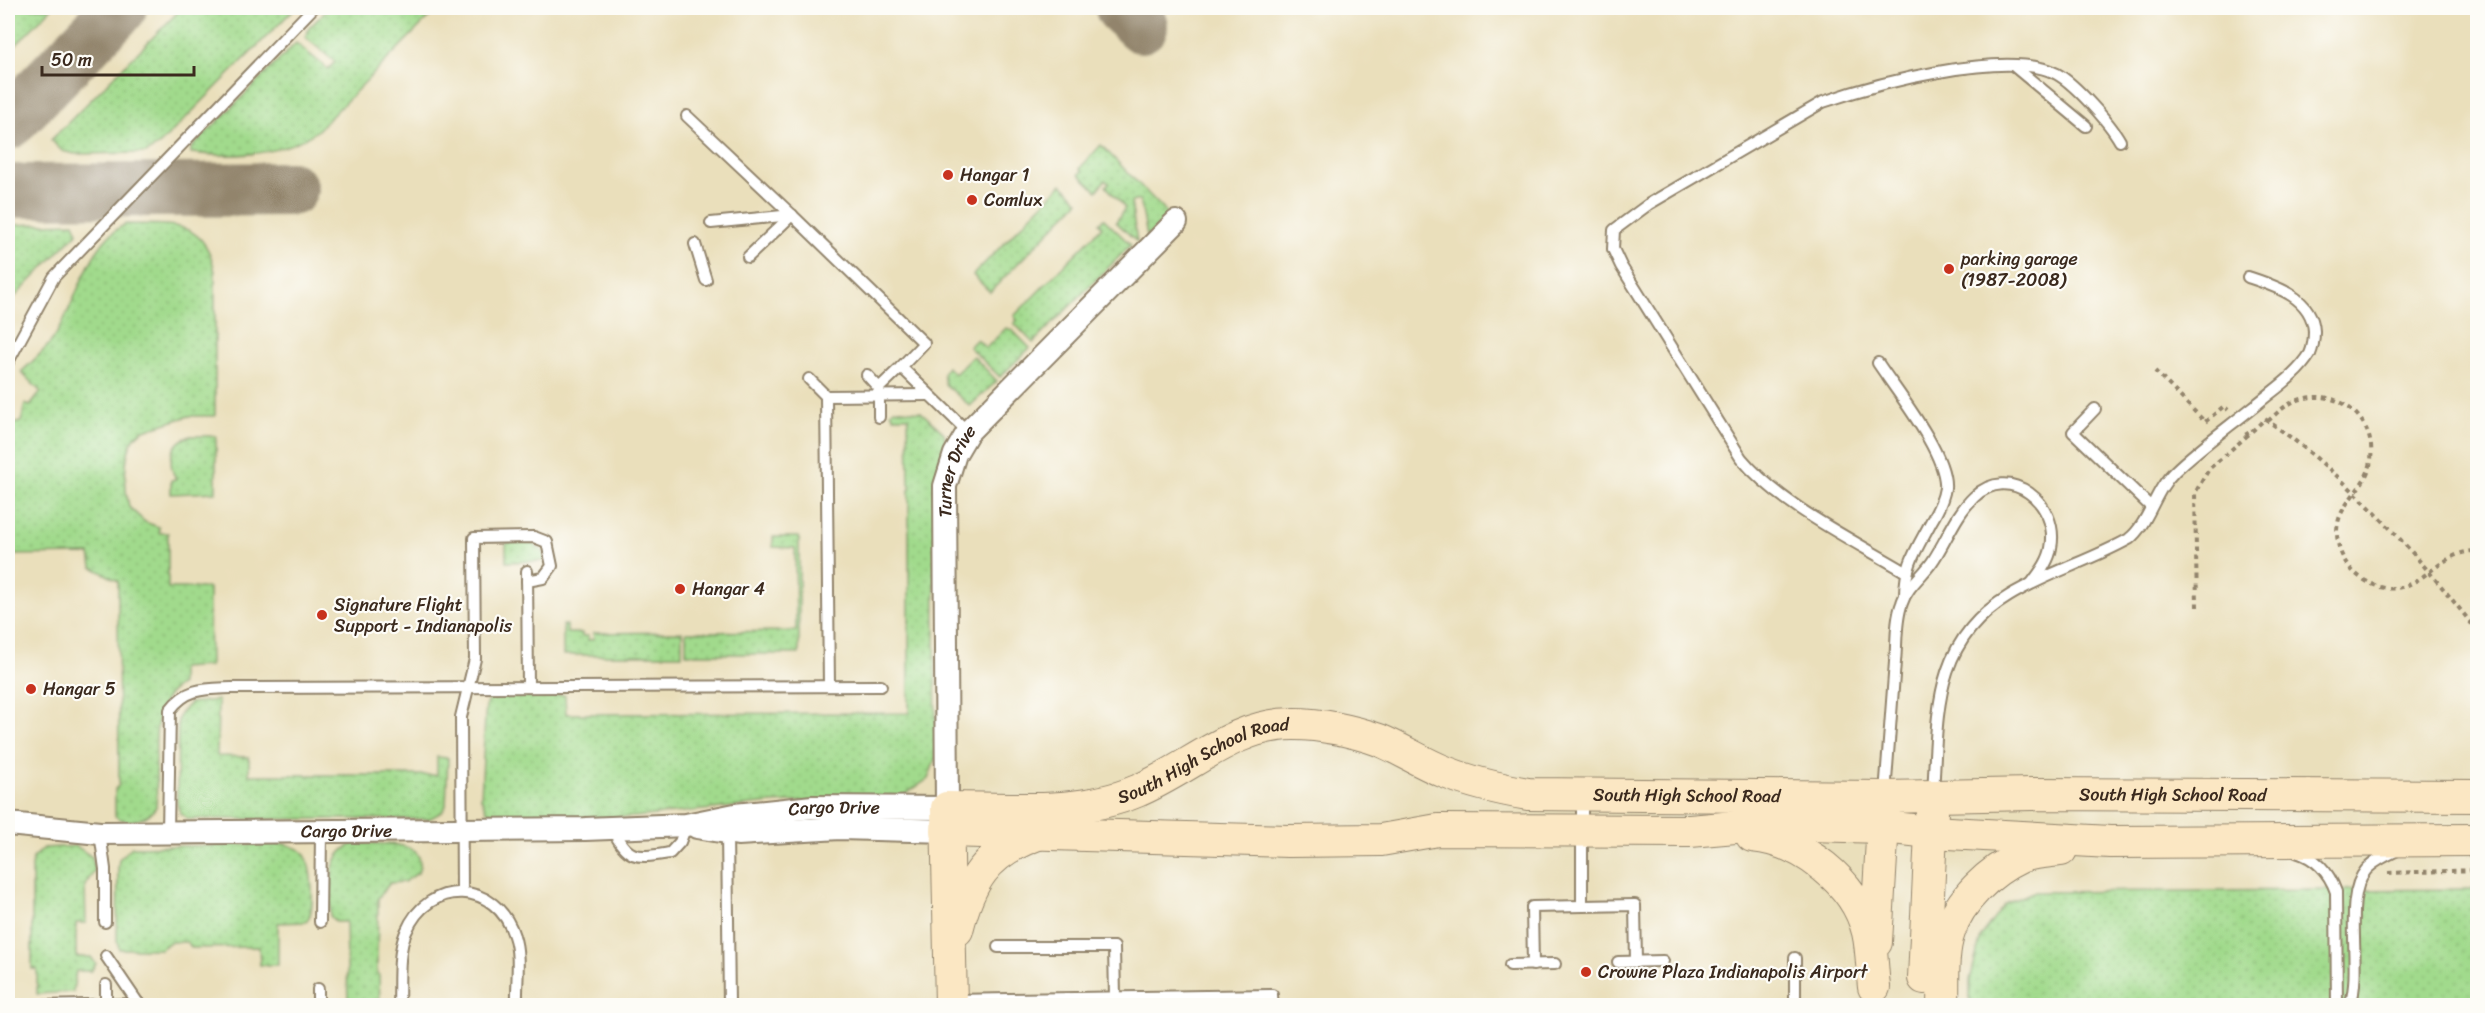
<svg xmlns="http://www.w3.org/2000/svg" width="2485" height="1013" font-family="Sriracha,sans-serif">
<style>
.grass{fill:url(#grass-dots);stroke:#6e8255;stroke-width:1.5}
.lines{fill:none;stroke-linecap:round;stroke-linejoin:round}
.taxiway{stroke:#92846c;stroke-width:54}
.lane-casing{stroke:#92846c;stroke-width:14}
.street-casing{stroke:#92846c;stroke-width:26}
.secondary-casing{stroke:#92846c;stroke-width:34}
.path{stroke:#92846c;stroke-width:4;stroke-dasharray:4.5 4.5;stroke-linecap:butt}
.lane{stroke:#fff;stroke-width:10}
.street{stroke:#fff;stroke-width:22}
.secondary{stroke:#fbe7c3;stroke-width:32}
.poi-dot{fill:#c8321e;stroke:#fdfcf7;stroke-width:2}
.labels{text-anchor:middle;stroke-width:4.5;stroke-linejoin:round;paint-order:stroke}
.poi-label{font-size:18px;fill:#3b2a1e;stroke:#fdfcf7;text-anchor:start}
.street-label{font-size:18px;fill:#3b2a1e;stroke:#fdfcf7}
</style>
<defs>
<pattern id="grass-dots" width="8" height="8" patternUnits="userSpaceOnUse" patternTransform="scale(1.5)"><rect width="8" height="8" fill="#a1da8c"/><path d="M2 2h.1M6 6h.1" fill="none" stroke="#8cbb78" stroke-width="1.8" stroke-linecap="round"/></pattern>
</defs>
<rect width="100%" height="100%" fill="#fdfcf7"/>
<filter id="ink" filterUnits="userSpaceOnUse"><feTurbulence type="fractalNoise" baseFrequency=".0167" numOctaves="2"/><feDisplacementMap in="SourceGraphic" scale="12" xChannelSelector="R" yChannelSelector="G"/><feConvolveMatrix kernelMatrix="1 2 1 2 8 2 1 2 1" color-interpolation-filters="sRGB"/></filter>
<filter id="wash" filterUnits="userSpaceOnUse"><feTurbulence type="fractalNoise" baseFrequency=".008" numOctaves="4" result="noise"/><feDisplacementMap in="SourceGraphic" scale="24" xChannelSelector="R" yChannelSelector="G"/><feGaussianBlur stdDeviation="1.35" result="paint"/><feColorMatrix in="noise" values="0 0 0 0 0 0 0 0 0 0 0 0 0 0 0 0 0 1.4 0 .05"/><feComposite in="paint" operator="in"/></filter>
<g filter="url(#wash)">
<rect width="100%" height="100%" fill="#eadfbb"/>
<g class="grass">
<path d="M8,8H52L8,53Z"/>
<path d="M182,8H295L160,144L146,153L75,154L62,151L51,140Z"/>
<path d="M329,8H438L317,131C281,156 234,158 191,153V148L296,43L328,69L335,62L305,37L309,28Z"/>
<path d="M1101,145L1169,215L1147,236L1140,200L1131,202L1137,242L1116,222L1125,208L1106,186L1109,183L1105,180L1097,191L1079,174L1082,171L1080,168Z"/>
<path d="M1062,184L1079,201L990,292L973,275Z"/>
<path d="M1104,219L1131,245L1033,343L1014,323L1017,320L1014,316L1102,227L1099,223Z"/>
<path d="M74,223L78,232L8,304V225Z"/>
<path d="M126,224C170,225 205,218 215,272V416H189L144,430C121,441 124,486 129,507L145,522L159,527V533H168V588H209L210,666L181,668V684C143,706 160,770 156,807C147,820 129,826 115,816V789L119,785L118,581L92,567L90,554L8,555V422L13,418L12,424L21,422L25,404L30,406L41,392L21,372C31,363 42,353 50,343C76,310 86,242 126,224Z"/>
<path d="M1006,328L1012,330L1030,348L1000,377L969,347L977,339L986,348Z"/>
<path d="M973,356L997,381L970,406L945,384L943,374L947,367L955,374Z"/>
<path d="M894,409L921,412L944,433L946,445L934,488L936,757L928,779L901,797L772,803L634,817L501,818L487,811L481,798L485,717L486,705L493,696L565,695L566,714L909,713V490L911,486L909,484L908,417H894L891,412Z"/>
<path d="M190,436H216V492L171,494V480L176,479C167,463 170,442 190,436Z"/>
<path d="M773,537H799V654H686V632L796,631L795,548L773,547Z"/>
<path d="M530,542L543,551L546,561L506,562V543Z"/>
<path d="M563,625H567V633H582V636H588V640L594,639L593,633L682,632V655H563Z"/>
<path d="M218,700L217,756L249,757V775H437V757L448,758L446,806L442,812L429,819H188L181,814L177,803L178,720L180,714L190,703Z"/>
<path d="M285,844C291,846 298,848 303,852C313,863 316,913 306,922L278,923V965H260L259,947L192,948L187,942H170L161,949H119L117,940L118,868L119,859L132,847Z"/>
<path d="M354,844C373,844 432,837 418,873L404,882L390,883L378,898L377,973L379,975L380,1005H348L346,922H336L330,916C332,890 325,854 354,844Z"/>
<path d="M76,846L92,857L95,870L85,885L86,923H76V957H91L96,964L91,971H76L73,992L37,994V969H32V859L44,848Z"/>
<path d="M2477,889V1005L1970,1006V980L1981,936L2005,904L2033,892Z"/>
</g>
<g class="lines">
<g class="taxiway">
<path d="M1122,8L1141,26"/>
<path d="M8,123L120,8"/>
<path d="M8,191L291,189"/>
</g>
</g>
</g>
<g filter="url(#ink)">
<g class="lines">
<g class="lane-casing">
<g id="lane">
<path d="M2015,67L2086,126"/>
<path d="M687,116L792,215"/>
<path d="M711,223L792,215"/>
<path d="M695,244L706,280"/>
<path d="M748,257L792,215L924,343L901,367L968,432"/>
<path d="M8,362L54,277L313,8"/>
<path d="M1878,363C1897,392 1948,455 1945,488C1943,501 1937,512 1931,522C1917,549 1905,564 1905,595"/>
<path d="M867,375L879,388V417"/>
<path d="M809,379L826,396L829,686"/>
<path d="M879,388L901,367"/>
<path d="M826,396L929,395"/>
<path d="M2095,409L2073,432L2150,506"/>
<path d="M527,571L528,687"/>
<path d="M1906,572C1853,540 1780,505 1741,458L1621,266L1613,249L1614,230L1649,204L1823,102C1875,84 2008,48 2057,74C2075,84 2110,123 2120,141"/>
<path d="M1885,794C1888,750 1892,706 1895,662C1897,643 1895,621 1902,603C1907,586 1925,574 1934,559C1947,539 1956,514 1974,497C2009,463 2060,503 2051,548C2049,561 2040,572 2032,583"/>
<path d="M1933,794C1938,714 1932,642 2009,596C2046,573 2090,561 2129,539C2150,522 2154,491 2175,471C2200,447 2230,426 2257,404C2275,389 2297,375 2310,354C2313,347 2314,339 2314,331C2312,297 2275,286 2248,277"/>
<path d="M1582,798V906"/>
<path d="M612,828C628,861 637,858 670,853L680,842L686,826"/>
<path d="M727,832L729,1006"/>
<path d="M100,833L105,869V922"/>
<path d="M168,833L170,710C187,687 206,689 232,688L881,686"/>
<path d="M2296,852C2316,858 2329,872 2336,892L2337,1006"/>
<path d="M462,892L461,717L475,659L474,538L534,537L547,542L552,566L543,578L527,581"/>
<path d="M320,922L321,832"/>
<path d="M998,947H1114L1115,997"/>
<path d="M106,956L140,1006"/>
<path d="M1795,958V1006"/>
<path d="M1618,962L1663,961"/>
<path d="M1510,965L1555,964"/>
<path d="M1533,965L1532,907L1635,905L1636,962"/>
<path d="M106,985V1005"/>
<path d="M318,989V1006"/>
<path d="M953,1000L1272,995L1273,1006"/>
<path d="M37,1006L140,1004"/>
<path d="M399,1006C400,982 397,954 406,932C428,878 497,880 514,936C521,956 516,985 517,1006"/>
<path d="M2350,1006C2363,967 2342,898 2366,870C2374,861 2387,855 2398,850"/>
</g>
</g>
<g class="street-casing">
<g id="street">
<path id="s1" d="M8,824L100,833L585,829L686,825L735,815L813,807L947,808L945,486L955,454L968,432L1176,222"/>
<path d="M697,827L738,834L840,828L947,831"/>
</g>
</g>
<g class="secondary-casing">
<g id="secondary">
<path d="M947,831L1288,841L1381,840L1438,830L1690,831L1769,824L1883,827L1931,832L2110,842L2478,840"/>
<path d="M1752,836C1801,840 1856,882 1868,932C1872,949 1872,969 1874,987"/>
<path d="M957,930C969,881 986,853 1035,835"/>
<path d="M1876,942L1884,806"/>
<path d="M1924,978L1932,812"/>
<path id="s2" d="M951,1006L947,808C1008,808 1079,816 1137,791C1190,769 1233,724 1294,724C1321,724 1354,731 1379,740C1401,749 1422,763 1445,772C1472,783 1499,789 1528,794L1885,797L2032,794L2478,796"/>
<path d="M1943,1006C1944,982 1941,955 1949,932C1959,900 1990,871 2020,857C2032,852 2048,852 2061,850"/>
</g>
</g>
<g class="path">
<path d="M2155,371L2205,422L2224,406L2228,410"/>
<path d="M2268,421C2276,414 2284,406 2293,402C2334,384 2376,416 2371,460C2368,488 2337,502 2337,532C2337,553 2348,571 2366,581C2416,609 2433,549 2478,551"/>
<path d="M2246,432L2248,435L2265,419C2346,474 2418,555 2478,632"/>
<path d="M2197,607L2195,493L2209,469L2248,435"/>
<path d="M2388,873L2478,870"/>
</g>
<use href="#lane" class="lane"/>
<use href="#street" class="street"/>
<use href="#secondary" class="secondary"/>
</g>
</g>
<g class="poi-dot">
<circle cx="948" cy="175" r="6"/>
<circle cx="972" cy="200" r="6"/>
<circle cx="1949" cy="269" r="6"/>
<circle cx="680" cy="589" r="6"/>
<circle cx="322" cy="615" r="6"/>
<circle cx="31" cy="689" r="6"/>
<circle cx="1586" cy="972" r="6"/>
</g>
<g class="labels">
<g class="poi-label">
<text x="960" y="181">Hangar 1</text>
<text x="984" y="206">Comlux</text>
<text x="1961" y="265">parking garage<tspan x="1961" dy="21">(1987-2008)</tspan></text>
<text x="692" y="595">Hangar 4</text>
<text x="334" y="611">Signature Flight<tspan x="334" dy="21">Support - Indianapolis</tspan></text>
<text x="43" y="695">Hangar 5</text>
<text x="1598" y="978">Crowne Plaza Indianapolis Airport</text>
</g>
<g class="street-label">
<text dy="6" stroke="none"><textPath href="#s1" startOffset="1280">Turner Drive</textPath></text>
<text dy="6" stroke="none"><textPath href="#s2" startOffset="464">South High School Road</textPath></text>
<text dy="6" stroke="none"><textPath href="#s2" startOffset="1454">South High School Road</textPath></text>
<text dy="6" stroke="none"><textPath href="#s2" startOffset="968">South High School Road</textPath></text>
<text dy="6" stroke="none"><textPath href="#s1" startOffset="828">Cargo Drive</textPath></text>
<text dy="6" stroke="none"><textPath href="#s1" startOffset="339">Cargo Drive</textPath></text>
</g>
</g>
<rect width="2485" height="1013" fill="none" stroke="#fdfcf7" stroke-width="30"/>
<path d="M42 66v9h152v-9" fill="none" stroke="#3b2a1e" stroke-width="3"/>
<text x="51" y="66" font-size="18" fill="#3b2a1e" stroke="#fdfcf7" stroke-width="4.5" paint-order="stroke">50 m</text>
</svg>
